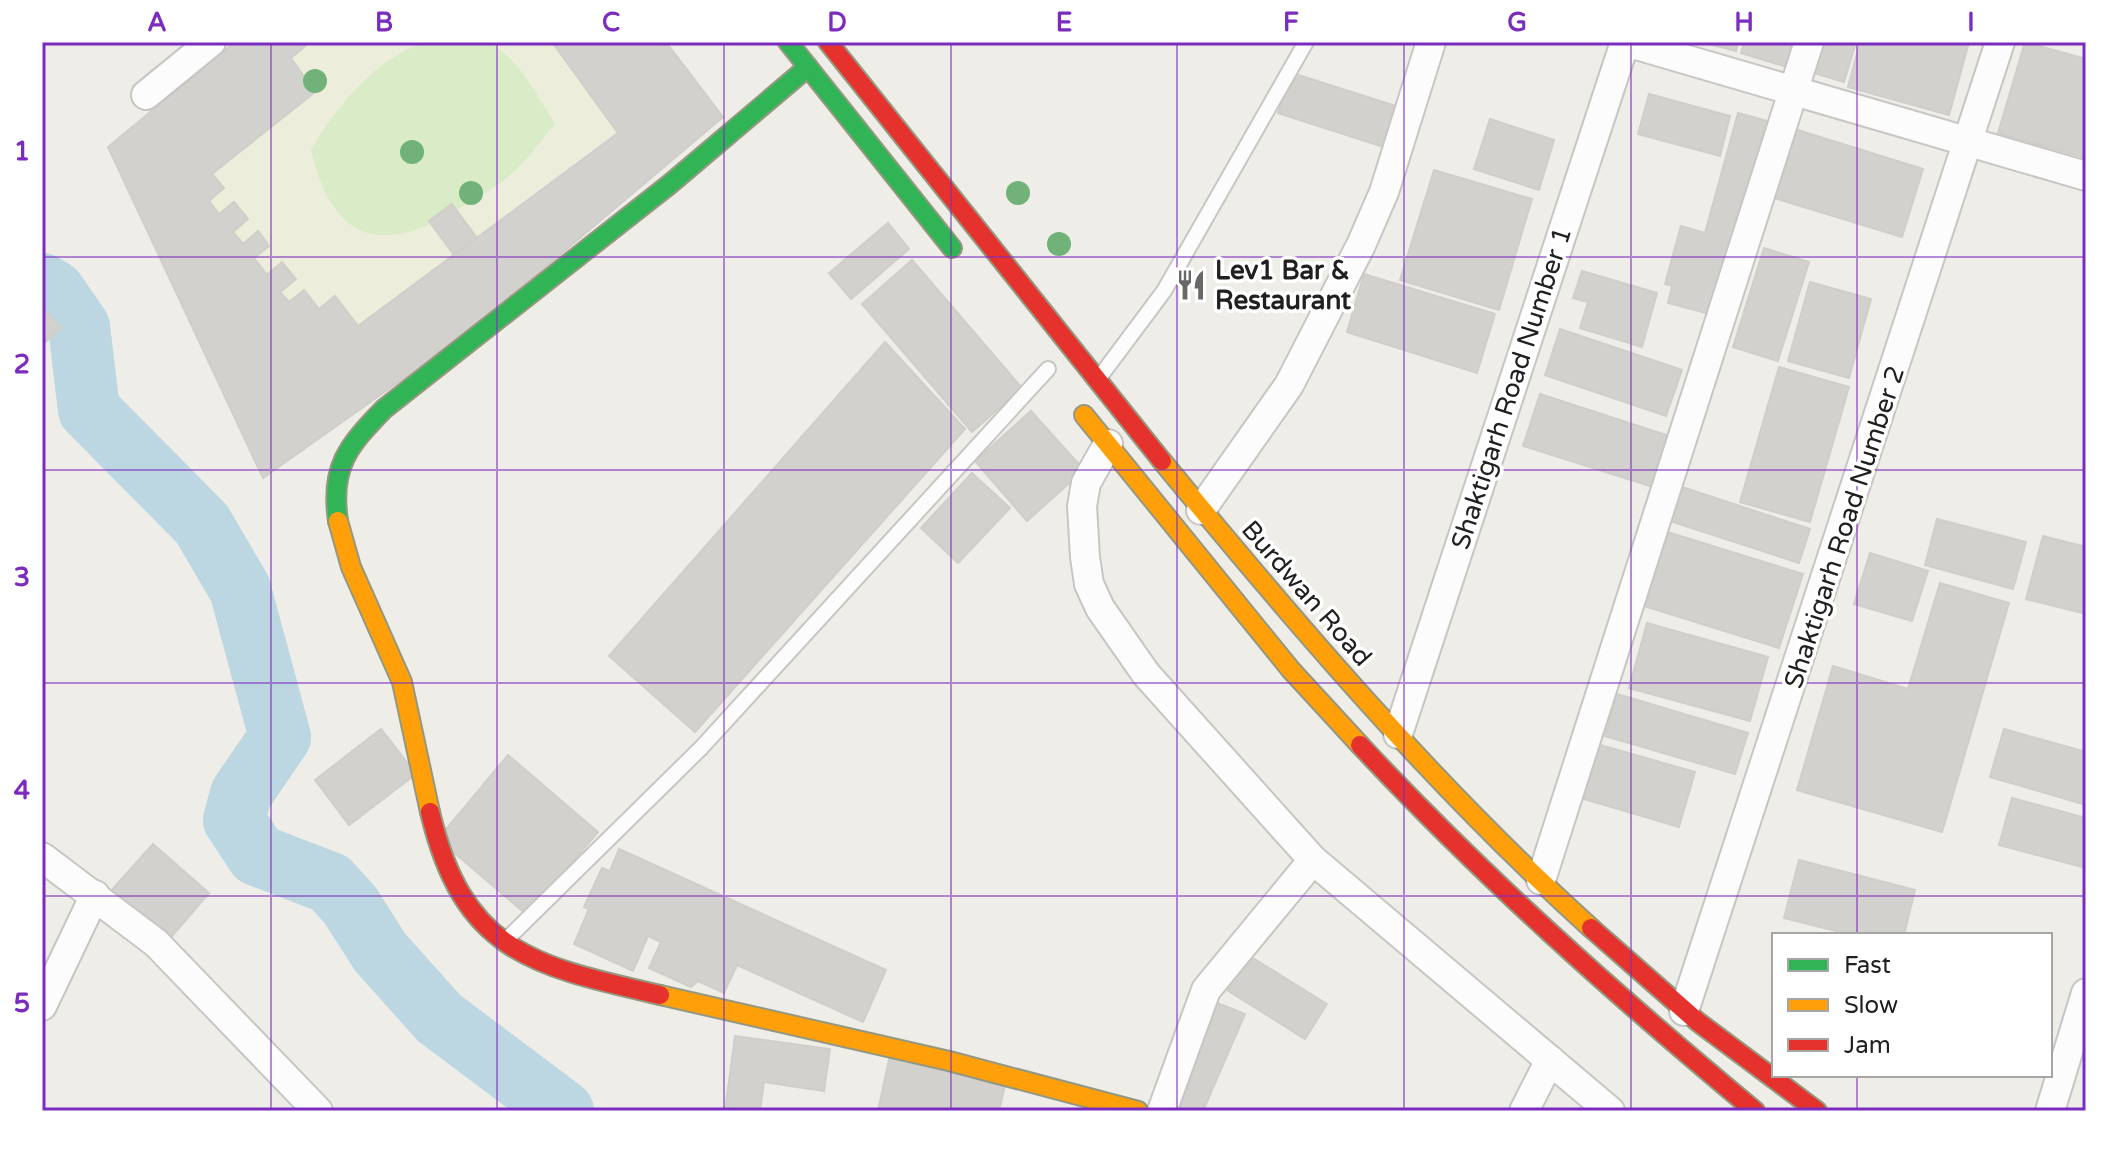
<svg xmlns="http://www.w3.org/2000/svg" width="2128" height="1153" font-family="'Varela Round',sans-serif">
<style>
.farmland{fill:#eceedb}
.grass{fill:#d9ebc7}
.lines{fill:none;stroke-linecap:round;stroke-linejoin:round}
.river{stroke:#bcd7e1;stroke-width:62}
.building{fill:#d2d1cd;stroke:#d1cec9;stroke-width:2}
.lane-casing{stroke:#c7c6c4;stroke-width:18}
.street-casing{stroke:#c7c6c4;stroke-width:32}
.fast-casing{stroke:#959880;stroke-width:22}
.slow-casing{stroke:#959880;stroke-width:22}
.jam-casing{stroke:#959880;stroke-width:22}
.lane{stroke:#fcfcfc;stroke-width:14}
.street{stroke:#fcfcfc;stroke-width:28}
.fast{stroke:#30b455;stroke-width:18}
.slow{stroke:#ff9f0a;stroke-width:18}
.jam{stroke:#e5322d;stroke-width:18}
.tree{fill:#71b278}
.grid{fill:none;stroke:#7b2cbf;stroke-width:2;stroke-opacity:0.55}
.labels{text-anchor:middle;stroke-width:7;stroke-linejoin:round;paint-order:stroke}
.poi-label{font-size:26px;font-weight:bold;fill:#202020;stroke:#fff;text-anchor:start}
.street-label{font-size:26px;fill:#202020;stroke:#fff}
.neatline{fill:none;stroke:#7b2cbf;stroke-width:3}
.grid-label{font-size:26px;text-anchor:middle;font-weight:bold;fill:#7b2cbf}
</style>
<rect width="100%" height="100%" fill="#eeede8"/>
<path class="farmland" d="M235,42H666L723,117L263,478L108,147Z"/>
<path class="grass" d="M426,42C443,42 472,37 488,43C518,55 538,98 555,124C540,141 527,161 510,175C494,189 475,199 458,209C381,257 332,241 311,150C335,108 377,56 426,42Z"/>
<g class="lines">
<path class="river" d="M42,284L54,291L79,327L89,410L202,524L240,589L280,737L241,794L234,820L257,855L330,883L350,905L380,952L439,1018L563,1111"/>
</g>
<g class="building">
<path d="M235,42H310L291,58L315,92L212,174L224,188L209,201L219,214L234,202L248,219L233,232L243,244L258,231L269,246L254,258L267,275L282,262L296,279L280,292L289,302L304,290L319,309L335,296L358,326L618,133L552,42H666L723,117L465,335L263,478L108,147Z"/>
<path d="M1701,42H1738L1736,51Z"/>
<path d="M1744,42H1795L1787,67L1741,53Z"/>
<path d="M1820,42H1856L1844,82L1811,72Z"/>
<path d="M1860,42H1969L1949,115L1848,87Z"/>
<path d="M2025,42L2086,59V158L1998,133Z"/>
<path d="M1292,73L1405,109L1393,150L1278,113Z"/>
<path d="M1649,94L1730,116L1720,156L1638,134Z"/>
<path d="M1738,113L1767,121L1714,315L1668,303L1672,286L1665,284L1681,226L1705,233Z"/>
<path d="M1490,119L1554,140L1539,190L1474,169Z"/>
<path d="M1791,128L1923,169L1902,237L1771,197Z"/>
<path d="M1434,170L1532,199L1499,310L1400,280Z"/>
<path d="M452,204L477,238L454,255L429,221Z"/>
<path d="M888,223L909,249L851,299L829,273Z"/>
<path d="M1764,248L1809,262L1778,361L1733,347Z"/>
<path d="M912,260L1022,388L972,432L862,304Z"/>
<path d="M1582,271L1657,293L1642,347L1580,328L1588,302L1573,298Z"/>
<path d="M1364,274L1495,314L1477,373L1347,332Z"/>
<path d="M1810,282L1871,299L1849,378L1788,361Z"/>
<path d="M42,307L61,328L42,345Z"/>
<path d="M1560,329L1682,370L1666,416L1545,375Z"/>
<path d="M885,342L965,429L695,732L609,656Z"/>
<path d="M1779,367L1849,387L1810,522L1740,502Z"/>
<path d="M1540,394L1669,436L1653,487L1523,446Z"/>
<path d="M1031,411L1084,470L1027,521L975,461Z"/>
<path d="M972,473L1010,508L958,563L921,528Z"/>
<path d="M1676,485L1810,529L1799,563L1664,519Z"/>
<path d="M1937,519L2026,542L2013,589L1925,565Z"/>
<path d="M1664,531L1803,574L1779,648L1641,605Z"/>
<path d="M2043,536L2086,547V614L2026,599Z"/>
<path d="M1870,553L1928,571L1912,621L1854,604Z"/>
<path d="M1940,583L2009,603L1942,832L1797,790L1833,666L1908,689Z"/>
<path d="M1647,623L1768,657L1750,721L1629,688Z"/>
<path d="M1617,694L1748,733L1735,774L1605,736Z"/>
<path d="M381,729L416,774L349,825L315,780Z"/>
<path d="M2004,729L2086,752V805L1990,777Z"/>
<path d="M1590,742L1695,772L1679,827L1574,796Z"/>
<path d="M508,755L598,832L527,915L438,839Z"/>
<path d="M2012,798L2086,818V868L1999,845Z"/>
<path d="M153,844L209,893L167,942L110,892Z"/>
<path d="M619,849L886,970L863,1022L737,965L724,993L698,981L691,987L649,968L661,942L648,936L633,971L574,944L589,909L584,907L602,868L610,871Z"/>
<path d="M1799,860L1915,890L1904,935H1852L1784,918Z"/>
<path d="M1248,955L1327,1004L1305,1039L1227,990Z"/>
<path d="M1215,1002L1245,1014L1203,1111H1167Z"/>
<path d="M735,1036L830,1049L824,1091L764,1082L760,1111H725Z"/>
<path d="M890,1055L1006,1081L999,1111H878Z"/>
</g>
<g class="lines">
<g class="lane-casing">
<g id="lane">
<path d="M1099,378L1164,291L1306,42"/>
<path d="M506,940L701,748L1048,369"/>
</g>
</g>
<g class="street-casing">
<g id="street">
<path d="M1626,42L2086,176"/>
<path d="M146,95L211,42"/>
<path d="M1108,444L1086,483L1082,506L1085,557L1089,584L1100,608L1146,674L1313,860L1610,1111"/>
<path d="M1201,510L1289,385L1361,245L1384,192L1431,42"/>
<path d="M1398,734L1625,42"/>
<path d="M42,857L156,943L318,1111"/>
<path d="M1541,880L1809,42"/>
<path d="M42,1006L95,895"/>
<path d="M1684,1011L2000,42"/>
<path d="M1162,1111L1206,990L1313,860"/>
<path d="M1524,1111L1550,1060"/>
<path d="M2050,1111L2086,993"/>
</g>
</g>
<g class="fast-casing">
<g id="fast">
<path d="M788,42L952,248"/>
<path d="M338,521C330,467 348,446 384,409L670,184L808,67"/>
</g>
</g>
<g class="slow-casing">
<g id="slow">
<path d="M1084,415L1291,670L1360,745"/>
<path d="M1162,461C1296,624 1434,786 1591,928"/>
<path d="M338,521L351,567L402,682L430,812"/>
<path d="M660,995L949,1061L1138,1111"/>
</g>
</g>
<g class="jam-casing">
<g id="jam">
<path d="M828,42L1162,461"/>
<path d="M1360,745C1483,877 1617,996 1755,1111"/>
<path d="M430,812C463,952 533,966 660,995"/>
<path d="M1591,928L1698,1022L1817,1111"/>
</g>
</g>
<use href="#lane" class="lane"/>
<use href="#street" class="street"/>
<use href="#fast" class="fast"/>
<use href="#slow" class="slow"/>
<use href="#jam" class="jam"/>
</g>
<g class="tree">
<circle cx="315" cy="81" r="12"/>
<circle cx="412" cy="152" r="12"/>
<circle cx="471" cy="193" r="12"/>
<circle cx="1018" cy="193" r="12"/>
<circle cx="1059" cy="244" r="12"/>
</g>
<path class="grid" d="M271,42V1111M497,42V1111M724,42V1111M951,42V1111M1177,42V1111M1404,42V1111M1631,42V1111M1857,42V935M42,257H2086M42,470H2086M42,683H2086M42,896H2086M1857,1075V1111"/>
<defs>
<g id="restaurant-bare" transform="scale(2.4)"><path d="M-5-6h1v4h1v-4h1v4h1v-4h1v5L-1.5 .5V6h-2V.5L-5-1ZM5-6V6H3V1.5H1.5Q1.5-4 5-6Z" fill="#686866" stroke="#fff" stroke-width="2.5" paint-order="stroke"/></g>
</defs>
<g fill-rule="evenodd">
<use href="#restaurant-bare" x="1191" y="285"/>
</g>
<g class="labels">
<g class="poi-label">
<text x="1215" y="279">Lev1 Bar &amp;<tspan x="1215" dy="30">Restaurant</tspan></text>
</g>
<g class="street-label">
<text transform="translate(1511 388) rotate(-72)" y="9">Shaktigarh Road Number 1</text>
<text transform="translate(1844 527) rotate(-72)" y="9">Shaktigarh Road Number 2</text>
<text transform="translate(1307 593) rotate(49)" y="9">Burdwan Road</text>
</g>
</g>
<rect width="2128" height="1153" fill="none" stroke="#ffffff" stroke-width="88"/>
<rect x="1772" y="933" width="280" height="144" fill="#ffffff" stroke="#a6a6a6" stroke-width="2"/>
<rect x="1788" y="959" width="40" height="12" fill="#30b455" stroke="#a6a6a6" stroke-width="2"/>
<text x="1844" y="973" font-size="24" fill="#202020">Fast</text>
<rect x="1788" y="999" width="40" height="12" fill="#ff9f0a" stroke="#a6a6a6" stroke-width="2"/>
<text x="1844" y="1013" font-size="24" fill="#202020">Slow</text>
<rect x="1788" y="1039" width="40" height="12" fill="#e5322d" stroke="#a6a6a6" stroke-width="2"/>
<text x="1844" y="1053" font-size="24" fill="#202020">Jam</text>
<rect x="44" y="44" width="2040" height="1065" class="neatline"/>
<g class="grid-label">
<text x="157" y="31">A</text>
<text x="384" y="31">B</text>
<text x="611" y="31">C</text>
<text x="837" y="31">D</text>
<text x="1064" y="31">E</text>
<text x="1291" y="31">F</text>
<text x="1517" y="31">G</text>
<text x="1744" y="31">H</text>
<text x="1971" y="31">I</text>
<text x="22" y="160">1</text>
<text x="22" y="373">2</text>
<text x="22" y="586">3</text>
<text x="22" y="799">4</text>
<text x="22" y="1012">5</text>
</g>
</svg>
